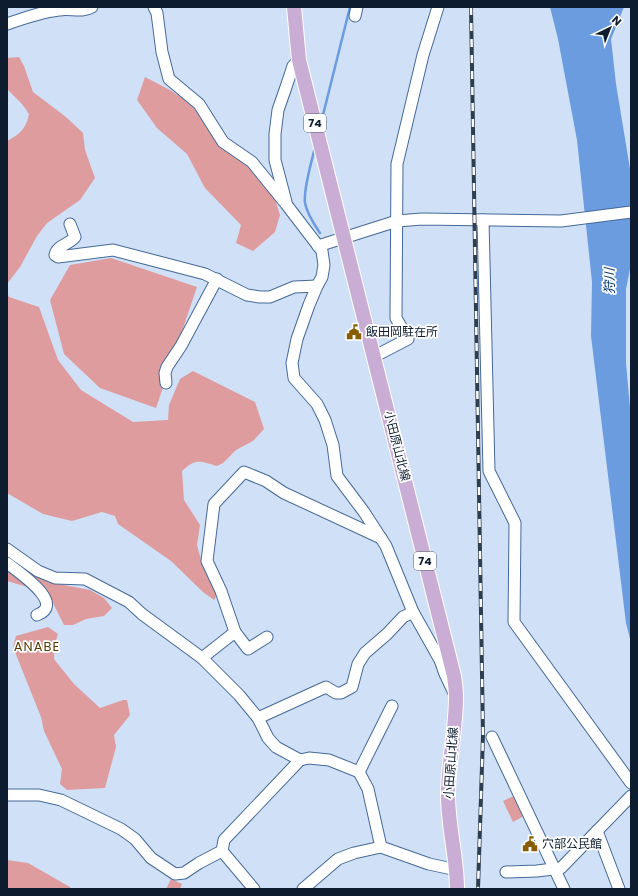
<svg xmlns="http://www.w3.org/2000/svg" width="638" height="896" font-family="Poppins,'Noto Sans JP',sans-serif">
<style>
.green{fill:#de9c9f}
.water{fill:#6a9cdf}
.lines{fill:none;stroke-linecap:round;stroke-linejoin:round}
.stream{stroke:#6a9cdf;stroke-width:2.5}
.minor-casing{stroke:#456999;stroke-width:13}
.major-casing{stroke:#fff;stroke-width:16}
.minor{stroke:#fff;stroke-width:11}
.major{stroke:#c9add4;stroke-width:14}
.rail-casing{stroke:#2e3d50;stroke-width:4}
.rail{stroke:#fff;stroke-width:2.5;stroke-dasharray:8;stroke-linecap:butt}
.labels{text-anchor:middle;stroke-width:3.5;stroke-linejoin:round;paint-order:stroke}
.shield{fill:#fff;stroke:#56606d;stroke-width:1}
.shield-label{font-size:11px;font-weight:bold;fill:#0d1c2f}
.poi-label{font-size:12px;fill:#0d1c2f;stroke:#fff;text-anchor:start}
.street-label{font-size:12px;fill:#0d1c2f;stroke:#fff}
.water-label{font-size:13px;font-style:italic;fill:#003570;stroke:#fff}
.neighbourhood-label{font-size:13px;letter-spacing:1px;fill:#593a00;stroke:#fff}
</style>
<rect width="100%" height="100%" fill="#d0e0f6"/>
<g class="green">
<path d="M19,57L24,66L33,92L66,117L83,133L85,150L95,178L80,200L47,223L37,236L20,267L7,284V141C20,134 26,129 29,114L22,104L7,89V58Z"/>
<path d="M145,77L170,90L185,100L206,120L222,146L260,176L275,199L280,215L275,232L253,251L236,243L241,225L205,188L187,154L157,128L137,100Z"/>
<path d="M111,258L197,287L156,408L100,388L64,354L50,300L70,265Z"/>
<path d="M7,293L9,297L39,307L58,360L81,390L133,422L168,420L169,405L180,379L193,371L255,402L264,429L253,441L236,450L223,463L217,466C200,461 196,458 182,471L184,500L200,525L197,545L203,567L218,594L214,600L203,592L171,561L118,524L115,516L102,512L72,521L43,514L7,493Z"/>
<path d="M7,556L28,572L64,585L90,590L104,598L112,608L104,616L86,619L73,625H64L48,593L7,581Z"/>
<path d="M48,627L58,634L55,644L54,659L74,684L100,708L123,700H127L130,715L114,735L116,747L105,788L67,790L60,784L62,769L44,731L41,717L13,647L16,636Z"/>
<path d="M514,796L524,816L513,822L503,801Z"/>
<path d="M7,860L28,863L70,887L71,889H7Z"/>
<path d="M171,879L182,884L180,889H166Z"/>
</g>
<path class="water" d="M550,7H624L611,39L616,84L631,175V264L626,289V363L631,419V643L626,623L591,336L592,282L577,140L558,39Z"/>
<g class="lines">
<g class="stream">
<path d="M321,123L350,7"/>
<path d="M315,147C312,161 303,189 305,203C307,214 314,224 320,233"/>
</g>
<g class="minor-casing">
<g id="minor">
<path d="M154,7L157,13L162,52L169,79L199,104L223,142L252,162L286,204L322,251L324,265L322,277L317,286L309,305L297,339L292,363L294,378L317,404L325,420L333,445L337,476L364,512L386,546L413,612L440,660L445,674L454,693"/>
<path d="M355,16L357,7"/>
<path d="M7,24C24,18 41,12 59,10C70,8 82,13 92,7"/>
<path d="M286,202L275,160V134L278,110L285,90L293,66L299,60"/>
<path d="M483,220L489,471L515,523L514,622L631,783"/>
<path d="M70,224L75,237C70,244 57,245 55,255L58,257L113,250L205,274L247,295L260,297H270L294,287L317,286"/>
<path d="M318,246L397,221L422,219L561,221L631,212"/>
<path d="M375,356L408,339L396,318L397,164L423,55L438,7"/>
<path d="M166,383L165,373L167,367L181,346L217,279"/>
<path d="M7,549L38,571L55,578L85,579L129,602L142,614L202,658L239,695L258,718L268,738L276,747L300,760L309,758L329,760L359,772L368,789L381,847"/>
<path d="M7,563C18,572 67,604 37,615"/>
<path d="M267,637L248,649L235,632L221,591L207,561L214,504L244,472L266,481L284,493L381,538"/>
<path d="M202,658L235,632"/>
<path d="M258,718L326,687L336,693H341L352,687L358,664L365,653L387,634L403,617L413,612"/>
<path d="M492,737L564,889"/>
<path d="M359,772L392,706"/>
<path d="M7,795H39L61,800L121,829L135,839L151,858L175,874L184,873L199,863L222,851"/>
<path d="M597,831L619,889"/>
<path d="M506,872L537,871L561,868L631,796"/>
<path d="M254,889L222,851L224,840L300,760"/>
<path d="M303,889L338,859L354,853L381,847L429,864L457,870"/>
</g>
</g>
<g class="major-casing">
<path id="major" d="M294,7L299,60L454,676C455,683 456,690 456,697C456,730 448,762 448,795C448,827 457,857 457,889"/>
</g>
<use href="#minor" class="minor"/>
<use href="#major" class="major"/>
<g class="rail-casing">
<path id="rail" d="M471,7L483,735L478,889"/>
</g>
<use href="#rail" class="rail"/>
</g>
<defs>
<g id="civic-bare" transform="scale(1.2)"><path d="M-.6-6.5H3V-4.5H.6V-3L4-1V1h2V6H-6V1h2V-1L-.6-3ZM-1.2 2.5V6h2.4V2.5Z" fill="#895c00" stroke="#fff" stroke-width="2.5" paint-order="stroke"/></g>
</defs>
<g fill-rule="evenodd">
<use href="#civic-bare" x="354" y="332"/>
<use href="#civic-bare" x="530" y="844"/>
</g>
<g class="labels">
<g class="shield">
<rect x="304" y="114" width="22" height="18" rx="3"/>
<rect x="414" y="552" width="22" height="18" rx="3"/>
</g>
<g class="shield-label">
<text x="315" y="127">74</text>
<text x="425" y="565">74</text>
</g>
<g class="poi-label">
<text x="366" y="336">飯田岡駐在所</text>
<text x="542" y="848">穴部公民館</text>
</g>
<g class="street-label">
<text transform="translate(397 446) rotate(76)" y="4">小田原山北線</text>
<text transform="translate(451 763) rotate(-86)" y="4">小田原山北線</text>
</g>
<g class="water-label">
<text transform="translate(609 281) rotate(-90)" y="5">狩川</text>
</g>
<g class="neighbourhood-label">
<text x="37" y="651">ANABE</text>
</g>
</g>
<rect width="638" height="896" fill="none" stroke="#0d1c2f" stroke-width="16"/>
<g transform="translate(610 28) rotate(43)" stroke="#ffffff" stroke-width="3" paint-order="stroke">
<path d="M0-3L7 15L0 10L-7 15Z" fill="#0d1c2f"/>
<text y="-6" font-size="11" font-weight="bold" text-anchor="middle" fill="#0d1c2f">N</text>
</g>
</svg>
